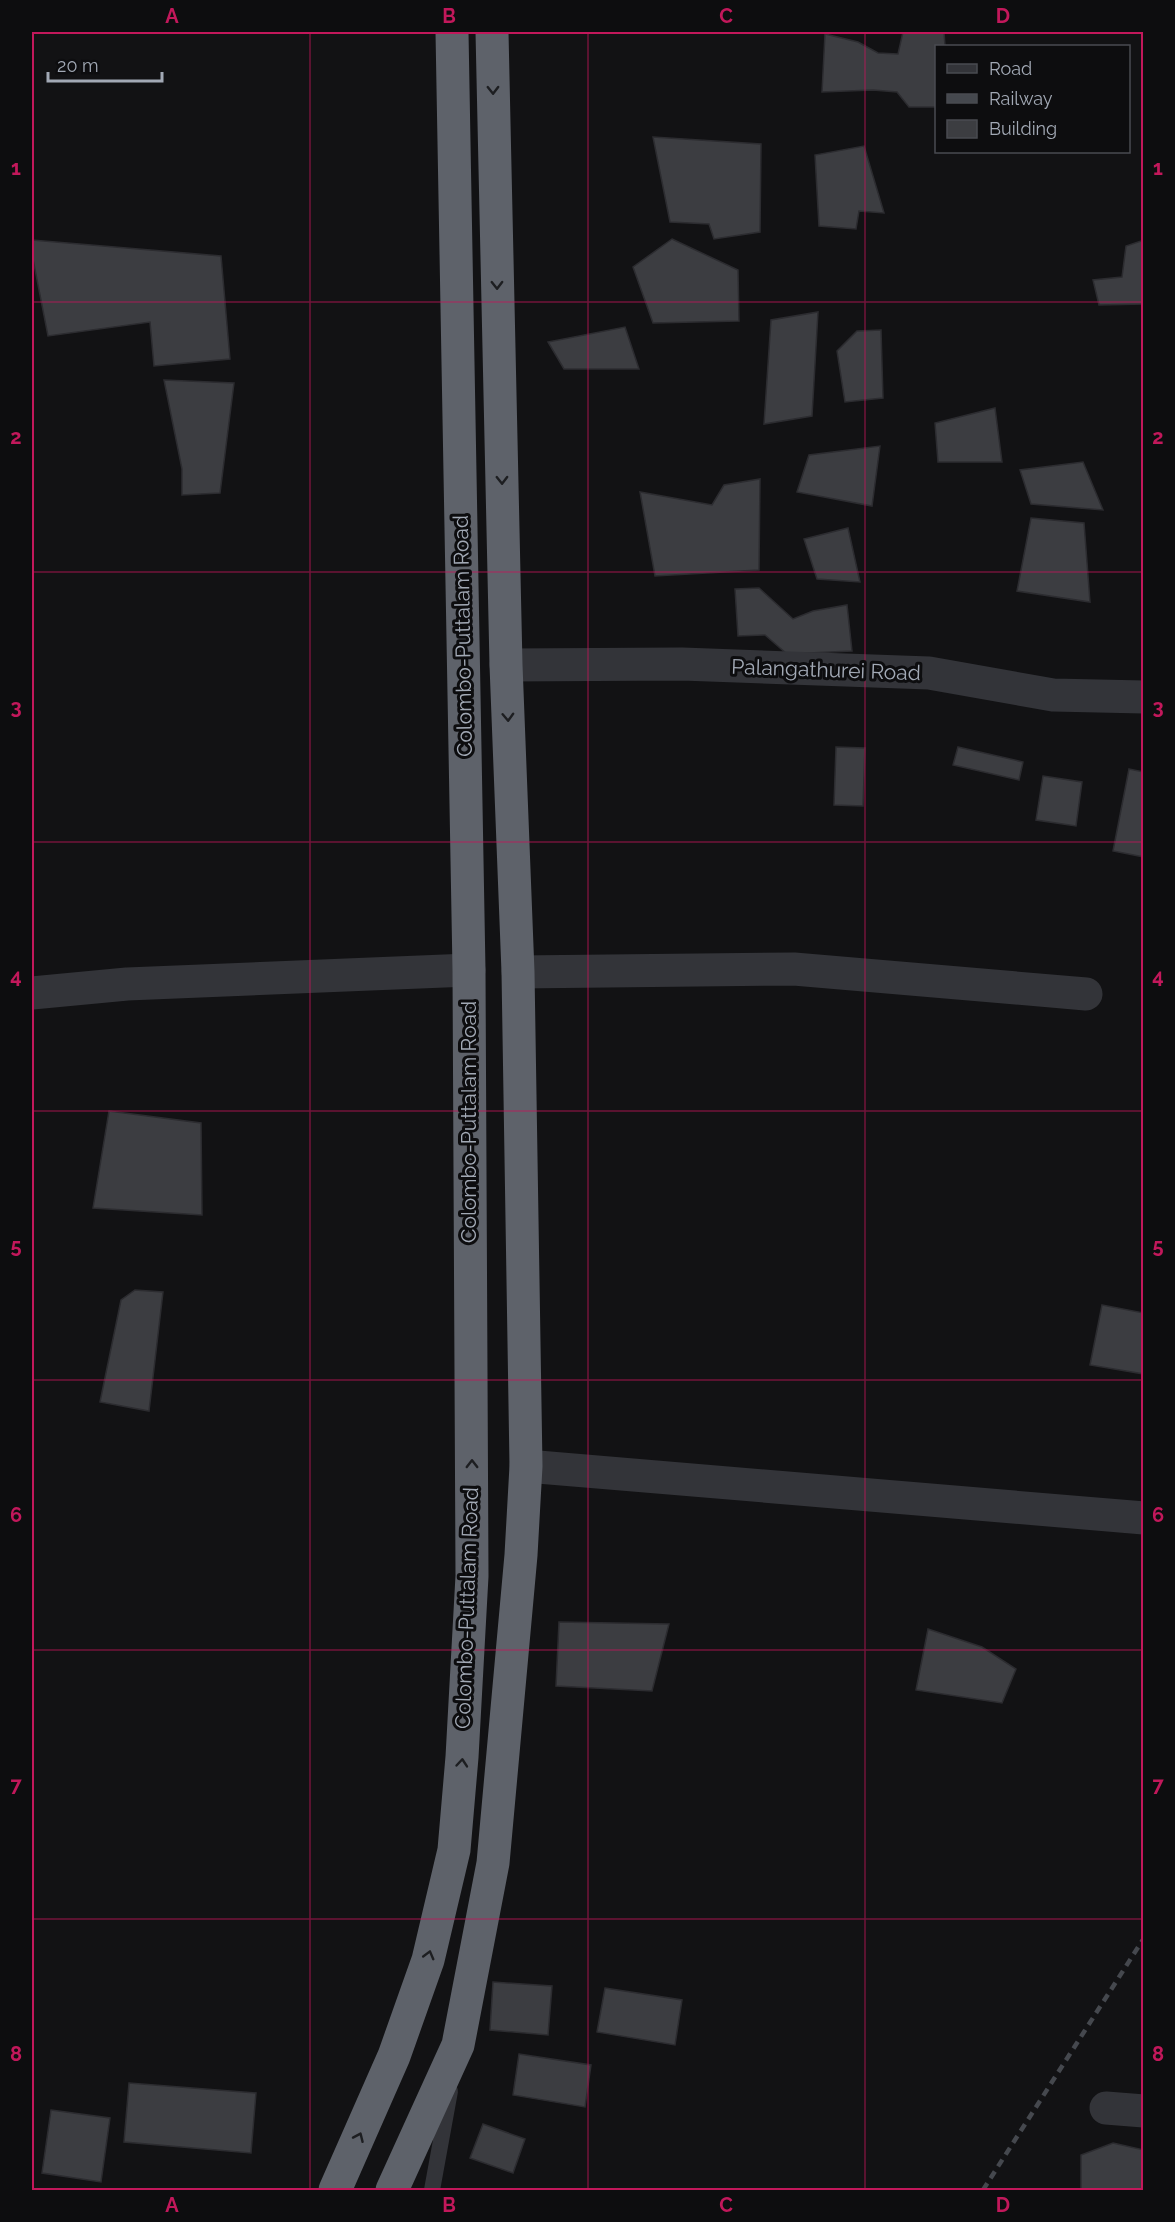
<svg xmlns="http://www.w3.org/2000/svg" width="1175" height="2222" font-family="Raleway,sans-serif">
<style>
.building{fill:#3c3d41;stroke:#2c2c30;stroke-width:1.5}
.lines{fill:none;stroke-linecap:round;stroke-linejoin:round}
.lane{stroke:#333439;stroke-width:16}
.street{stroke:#333439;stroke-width:33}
.highway{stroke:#5e626a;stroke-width:33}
.rail{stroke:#45484e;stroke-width:4.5;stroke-dasharray:8 6;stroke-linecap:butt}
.oneway{stroke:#1d1e21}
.grid{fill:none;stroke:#c2185b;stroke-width:1.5;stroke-opacity:0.55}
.labels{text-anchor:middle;stroke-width:6;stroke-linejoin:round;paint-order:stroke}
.street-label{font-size:21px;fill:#a2a9b5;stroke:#0d0d0f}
.neatline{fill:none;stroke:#c2185b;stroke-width:2}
.grid-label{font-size:20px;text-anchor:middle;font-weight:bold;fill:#c2185b}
</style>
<rect width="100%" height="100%" fill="#121214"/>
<g class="building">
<path d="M903,32H944L945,46H936V107H909L897,92L873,90L822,92L825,34L858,42L878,53L898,54Z"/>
<path d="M653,137L761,144L760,232L714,239L709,224L670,222Z"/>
<path d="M864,146L884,213L859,211L856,229L819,226L815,155Z"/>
<path d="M672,239L738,270L739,321L653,323L633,267Z"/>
<path d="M32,240L221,256L230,359L154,366L150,322L48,336L32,254Z"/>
<path d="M1144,240V304L1099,305L1093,280L1122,277L1126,246Z"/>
<path d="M818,312L812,416L764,424L771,320Z"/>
<path d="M625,327L639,369H564L548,342Z"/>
<path d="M881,330L883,398L845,402L837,351L857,331Z"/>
<path d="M164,380L234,383L220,493L182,495V469Z"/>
<path d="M995,408L1002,462H938L935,423Z"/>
<path d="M880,446L872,506L797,492L809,455Z"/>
<path d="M1083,462L1103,510L1031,504L1020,470Z"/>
<path d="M760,479L759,570L655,576L640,492L712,505L724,485Z"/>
<path d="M1031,518L1084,523L1090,602L1017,591Z"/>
<path d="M848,528L860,582L817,579L804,539Z"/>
<path d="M759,588L793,619L813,611L847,605L852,651L787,654L765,635L738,636L735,589Z"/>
<path d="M836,747L865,748L863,806L834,805Z"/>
<path d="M958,747L1023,762L1019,780L953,765Z"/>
<path d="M1129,769L1144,772V857L1113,851Z"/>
<path d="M1043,776L1082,782L1076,826L1036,820Z"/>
<path d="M109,1111L201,1123L202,1215L93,1208Z"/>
<path d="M135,1290L163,1292L149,1411L100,1402L121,1300Z"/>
<path d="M1102,1305L1144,1313V1374L1090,1365Z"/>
<path d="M559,1622L669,1624L652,1691L556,1686Z"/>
<path d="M928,1629L982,1647L1016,1669L1002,1703L916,1690Z"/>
<path d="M493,1982L552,1986L548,2035L490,2030Z"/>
<path d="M605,1988L682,2000L675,2045L597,2032Z"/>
<path d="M519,2054L591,2065L585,2107L513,2095Z"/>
<path d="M129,2083L256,2093L251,2153L124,2142Z"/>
<path d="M51,2110L110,2118L101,2182L42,2173Z"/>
<path d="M483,2124L525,2139L513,2173L470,2158Z"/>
<path d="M1113,2143L1144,2150V2190H1081V2155Z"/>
</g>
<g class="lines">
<path class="lane" d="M432,2190L450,2091"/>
<g class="street">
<path d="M506,665L682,664L929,673L1053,695L1144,697"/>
<path d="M518,972L794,969L1086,994"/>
<path d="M32,993L127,984L469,970"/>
<path d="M526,1466L1144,1518"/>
<path d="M1106,2108L1144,2111"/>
</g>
<g class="highway">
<path d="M335,2190L394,2056L428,1960L454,1850L462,1757L472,1576L469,970L452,32"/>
<path d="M392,2190L458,2045L493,1863L521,1555L526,1466L518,972L506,665L492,32"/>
</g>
<path class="rail" d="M983,2190L1144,1938"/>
</g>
<defs><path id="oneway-chevron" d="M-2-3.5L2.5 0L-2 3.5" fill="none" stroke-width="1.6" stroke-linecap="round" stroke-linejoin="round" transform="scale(1.5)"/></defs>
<g class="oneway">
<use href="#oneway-chevron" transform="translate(493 90) rotate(89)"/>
<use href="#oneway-chevron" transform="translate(497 285) rotate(89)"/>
<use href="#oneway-chevron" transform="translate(502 480) rotate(89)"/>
<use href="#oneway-chevron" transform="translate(508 717) rotate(88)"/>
<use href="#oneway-chevron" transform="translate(472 1464) rotate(-90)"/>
<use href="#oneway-chevron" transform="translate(462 1763) rotate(-85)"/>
<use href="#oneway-chevron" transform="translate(429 1955) rotate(-75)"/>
<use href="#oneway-chevron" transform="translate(359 2137) rotate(-66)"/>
</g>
<path class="grid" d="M310,32V2190M588,32V2190M865,32V2190M32,302H1144M32,572H1144M32,842H1144M32,1111H1144M32,1380H1144M32,1650H1144M32,1919H1144"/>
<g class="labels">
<g class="street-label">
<text transform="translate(463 636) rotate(-91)" y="7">Colombo-Puttalam Road</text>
<text transform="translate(826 670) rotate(2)" y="7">Palangathurei Road</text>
<text transform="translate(469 1122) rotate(-90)" y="7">Colombo-Puttalam Road</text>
<text transform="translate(467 1608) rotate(-88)" y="7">Colombo-Puttalam Road</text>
</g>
</g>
<rect width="1175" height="2222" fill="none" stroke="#0d0d0f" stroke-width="66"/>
<rect x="935" y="45" width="195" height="108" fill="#0d0d0f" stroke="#494b51" stroke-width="1.5"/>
<rect x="947" y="64" width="30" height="9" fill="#333439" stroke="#494b51" stroke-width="1.5"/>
<text x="989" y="75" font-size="18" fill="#a2a9b5">Road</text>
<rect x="947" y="94" width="30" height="9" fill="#45484e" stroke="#494b51" stroke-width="1.5"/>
<text x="989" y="105" font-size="18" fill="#a2a9b5">Railway</text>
<rect x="947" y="120" width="30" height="18" fill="#3c3d41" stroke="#494b51" stroke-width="1.5"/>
<text x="989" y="135" font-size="18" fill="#a2a9b5">Building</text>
<path d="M48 72v9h114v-9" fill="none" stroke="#a2a9b5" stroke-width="3"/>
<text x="57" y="72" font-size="18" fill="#a2a9b5" stroke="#0d0d0f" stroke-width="4.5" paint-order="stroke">20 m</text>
<rect x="33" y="33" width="1109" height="2156" class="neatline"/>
<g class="grid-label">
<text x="172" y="23">A</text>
<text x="449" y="23">B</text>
<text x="726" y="23">C</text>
<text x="1003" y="23">D</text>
<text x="16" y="175">1</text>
<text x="1158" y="175">1</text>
<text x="16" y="444">2</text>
<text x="1158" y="444">2</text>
<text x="16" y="714">3</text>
<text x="1158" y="714">3</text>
<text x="16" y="983">4</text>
<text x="1158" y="983">4</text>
<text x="16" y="1253">5</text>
<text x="1158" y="1253">5</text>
<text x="16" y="1522">6</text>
<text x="1158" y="1522">6</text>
<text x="16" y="1792">7</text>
<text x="1158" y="1792">7</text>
<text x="16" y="2061">8</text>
<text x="1158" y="2061">8</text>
<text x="172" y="2212">A</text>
<text x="449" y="2212">B</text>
<text x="726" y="2212">C</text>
<text x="1003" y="2212">D</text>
</g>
</svg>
